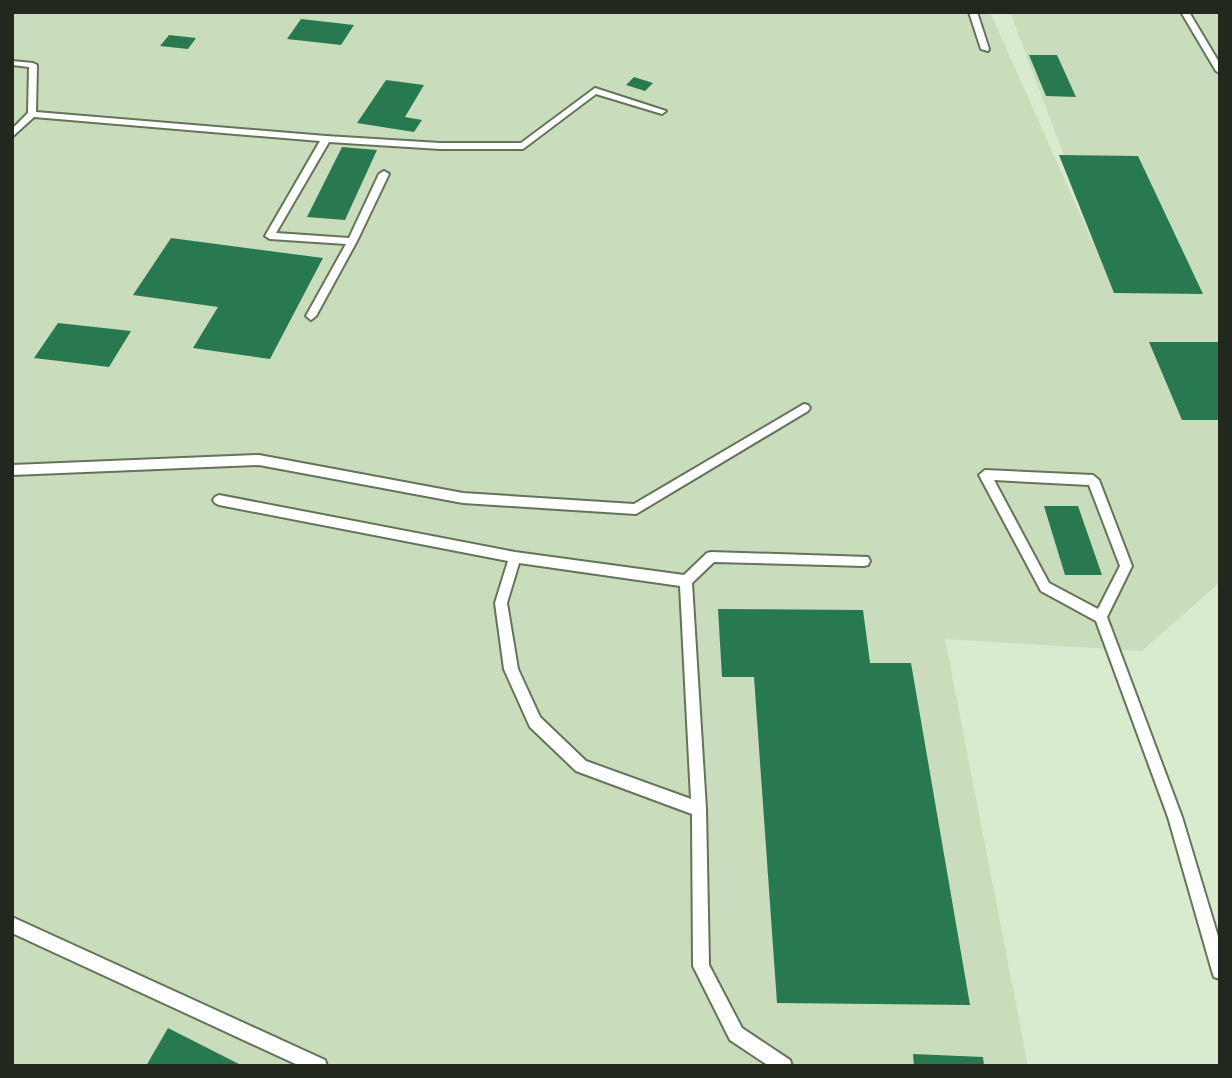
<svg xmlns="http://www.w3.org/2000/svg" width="1232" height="1078" font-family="'DM Sans',sans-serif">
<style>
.built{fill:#c9ddbc}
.building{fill:#297950}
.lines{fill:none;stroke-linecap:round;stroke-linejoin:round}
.lane-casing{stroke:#64735a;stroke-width:4}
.lane{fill:#fff;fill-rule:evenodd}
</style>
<rect width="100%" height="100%" fill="#d9ebce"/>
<path class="built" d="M12,12H990L1118,299L1010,12H1220V582L1142,651L945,639L1028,1066H12Z"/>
<g class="building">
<path d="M301,19L354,25L341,45L287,39Z"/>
<path d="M169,35L196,38L188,49L160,46Z"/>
<path d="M1029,55H1057L1076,97L1046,96Z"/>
<path d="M634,77L653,83L645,91L626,85Z"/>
<path d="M386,80L424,85L405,117L422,120L414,132L357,123Z"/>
<path d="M342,147L377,150L345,220L307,217Z"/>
<path d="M1059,155L1138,156L1203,294L1114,293Z"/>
<path d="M171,238L323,258L270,359L193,348L218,307L133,295Z"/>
<path d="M58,323L131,331L109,367L34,358Z"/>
<path d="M1149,342H1220V420H1182Z"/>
<path d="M1044,506H1078L1102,575H1065Z"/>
<path d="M718,609L863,610L870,663H911L970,1005L777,1003L754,677H722Z"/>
<path d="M168,1028L243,1066H146Z"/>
<path d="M913,1054L983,1057L984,1066H914Z"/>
</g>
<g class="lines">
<g class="lane-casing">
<g id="lane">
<path d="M969,12H977L989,49L988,51L981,49Z"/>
<path d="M1181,12H1189L1220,64V73L1216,71Z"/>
<path d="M12,61L33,63L37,65L36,112L326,136L440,143H521L595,88L666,111L662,114L596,94L523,149H440L329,142L276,233L349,238L379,174L384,171L389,174L357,241L316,316L311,320L306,316L346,244L270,239L265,236L320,141L34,117L12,137V129L28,113L29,67L12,65Z"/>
<path d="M804,404L808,405L810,408L808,411L636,514L463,503L259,465L12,475V465L259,455L463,493L634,504Z"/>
<path d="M985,470L1093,475L1099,480L1132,566L1107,617L1182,817L1220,943V979L1214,977L1212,971L1168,817L1096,621L1041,591L979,475ZM994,480L1089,485L1120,566L1098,609L1049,583Z"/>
<path d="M219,495L515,552L684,575L707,553L711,552L868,557L870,561L868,565L864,566L714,562L692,583L706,809L709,965L742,1028L790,1060L792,1066H769L730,1040L693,966L692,814L576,771L530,727L504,669L495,603L508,561L219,505L215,503L213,500L215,497ZM519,563L680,586L691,799L586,761L540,717L518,669L507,603Z"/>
<path d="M12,917L325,1060L327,1066H300L12,933Z"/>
</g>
</g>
<use href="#lane" class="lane"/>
</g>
<rect width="1232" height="1078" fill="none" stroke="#22281e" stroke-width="28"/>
</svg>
